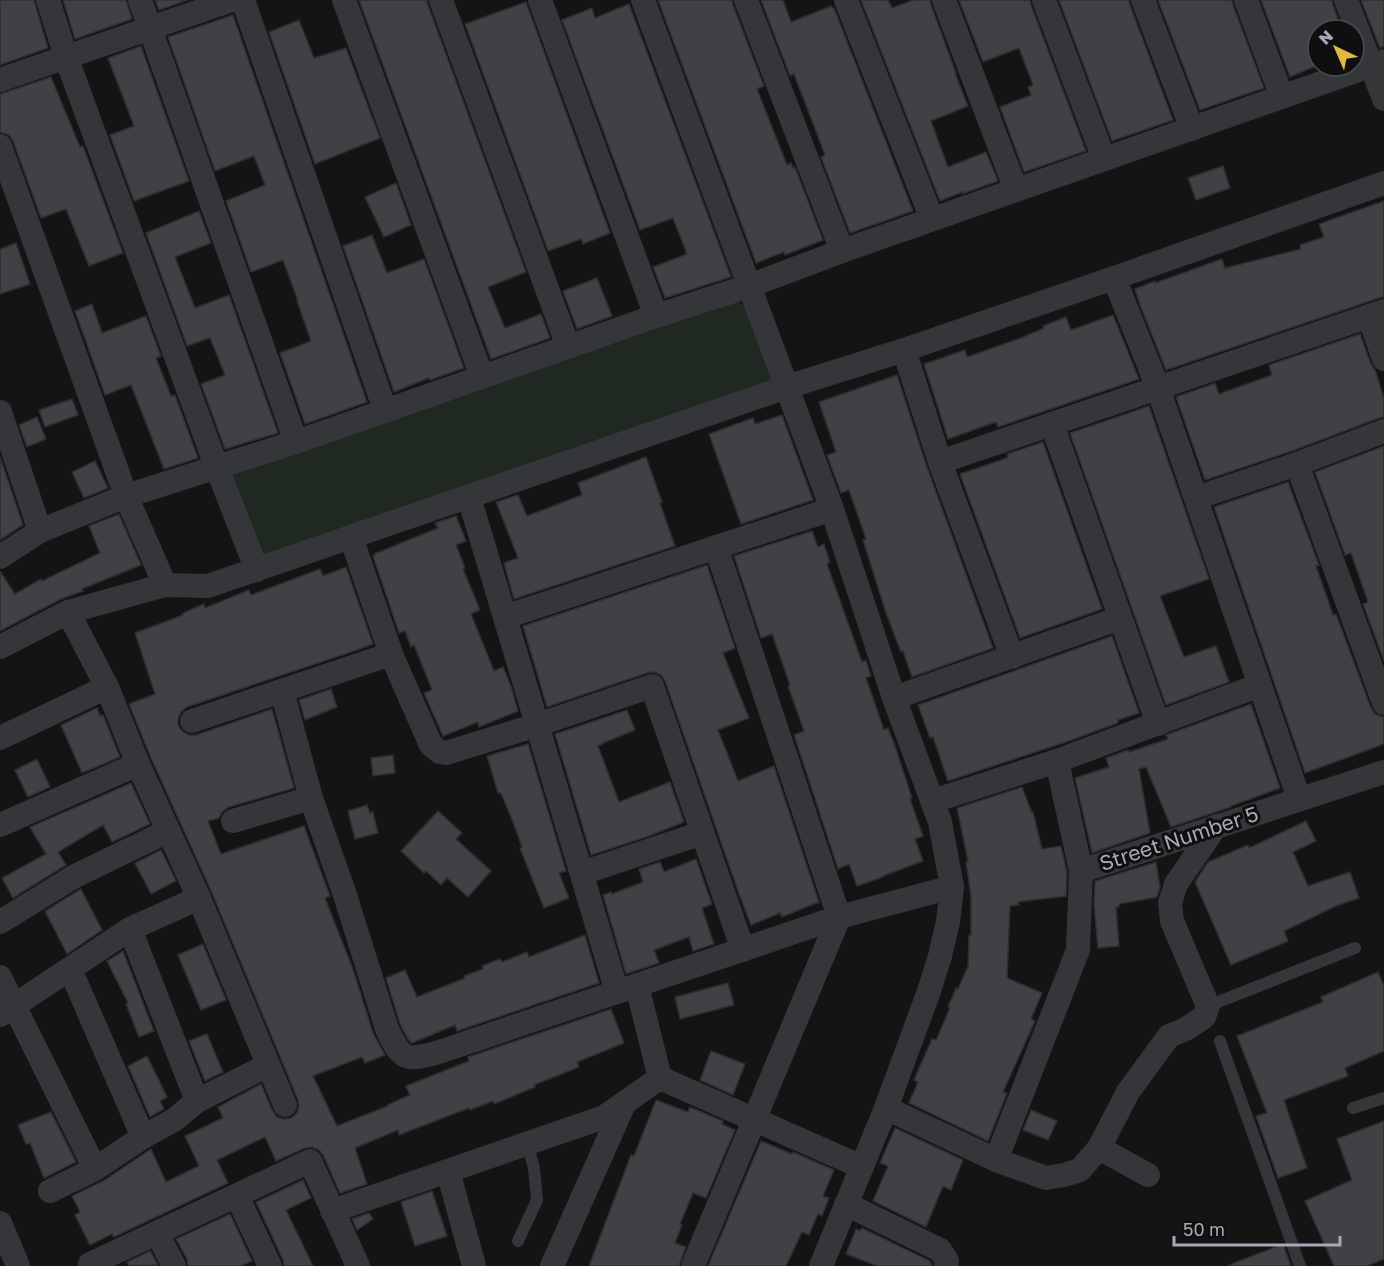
<svg xmlns="http://www.w3.org/2000/svg" width="1384" height="1266" font-family="'Golos Text',sans-serif">
<style>
.green{fill:#202822}
.building{fill:#414145;stroke:#2e2e31;stroke-width:1.5}
.lines{fill:none;stroke-linecap:round;stroke-linejoin:round}
.lane{stroke:#35363a;stroke-width:12}
.street{stroke:#35363a;stroke-width:24}
.labels{text-anchor:middle;stroke-width:6;stroke-linejoin:round;paint-order:stroke}
.street-label{font-size:21px;fill:#a7aab5;stroke:#0f0f10}
</style>
<rect width="100%" height="100%" fill="#141415"/>
<path class="green" d="M728,298L750,307L778,380L260,556L229,472Z"/>
<g class="building">
<path d="M0,0H34L48,48L0,65Z"/>
<path d="M63,0H126L132,19L75,39Z"/>
<path d="M155,0H188L159,10Z"/>
<path d="M359,0H427L428,5L526,272L488,287L505,328L541,314L550,338L491,359Z"/>
<path d="M658,0H732L733,5L764,86L757,89L787,165L791,163L793,168L795,167L823,240L785,255L784,252L756,263Z"/>
<path d="M761,0H783L791,22L831,6L832,8H834L913,211L850,233L821,157L825,155L794,74L790,76Z"/>
<path d="M861,0H888L892,8L913,0H930L931,5L956,73H955L968,106L931,121L948,167L986,152L998,181L962,194V192L940,201Z"/>
<path d="M959,0H1030L1031,5L1086,151L1024,172L1000,107L1031,95L1028,87L1033,85L1019,48L983,62Z"/>
<path d="M1059,0H1129L1130,5L1173,120L1112,141Z"/>
<path d="M1158,0H1232L1233,5L1264,88L1200,110Z"/>
<path d="M1261,0H1332L1333,5L1342,30H1318V65L1290,77Z"/>
<path d="M1361,0H1384V46L1380,48Z"/>
<path d="M526,2L610,233L583,244L581,239L548,251L465,24Z"/>
<path d="M629,4L731,277L665,298L653,267L687,254L673,218L640,230L562,20L592,8L595,18Z"/>
<path d="M233,15L367,402L305,424L280,353L311,341L297,301H298L283,260L251,272L226,201L265,185L254,156L215,171L168,37Z"/>
<path d="M299,20L314,58L346,48L380,138L315,164L269,32Z"/>
<path d="M141,46L189,181L134,201L110,135L134,126L108,58Z"/>
<path d="M51,77L80,147L83,146L123,253L89,266L66,209L41,218L13,141L9,135L0,132V94Z"/>
<path d="M1223,166L1230,188L1196,200L1188,178Z"/>
<path d="M396,183L411,225L384,237L365,197Z"/>
<path d="M1384,201V297L1379,298L1166,370L1140,305L1135,289L1155,281V283L1222,259L1225,268L1301,249L1300,245L1324,237L1319,224Z"/>
<path d="M199,211L211,243L175,257L195,308L229,295L278,433L225,449L201,384L225,375L210,338L187,346L146,233Z"/>
<path d="M372,235L387,273L424,259L464,368L430,380L429,378L394,392L343,246Z"/>
<path d="M16,243L30,284L0,294V249Z"/>
<path d="M597,278L612,316L577,329L563,291Z"/>
<path d="M92,304L102,333L146,316L161,356L156,358L171,396L175,395L198,458L164,469L131,385L105,395L75,311Z"/>
<path d="M1113,315L1139,379L998,427L996,422L948,439L924,364L965,350L967,357L1021,338L1044,328L1043,326L1066,317L1071,330Z"/>
<path d="M1360,334L1371,364L1375,370L1384,398V417L1379,418L1292,451L1205,480L1176,397L1215,383L1219,394L1272,375L1269,365Z"/>
<path d="M897,375L927,467L993,648L912,677L903,651L901,652L886,613L863,540L866,539L849,490L841,493L827,455L836,452L819,402Z"/>
<path d="M72,399L78,415L45,427L39,410Z"/>
<path d="M1149,406L1209,579L1160,596L1184,657L1216,646L1229,682L1166,705L1070,433Z"/>
<path d="M782,415L813,500L741,524L709,434L753,418L755,424Z"/>
<path d="M37,417L46,439L27,447L19,425Z"/>
<path d="M1043,442L1102,609L1020,638L960,474L1004,459L1008,457L1007,454Z"/>
<path d="M1384,446V661L1363,604L1368,602L1351,553L1345,555L1315,472Z"/>
<path d="M0,457L23,525L0,540Z"/>
<path d="M646,457L662,502L660,503L675,546L514,599L504,563L518,558L496,502L518,495L527,516L582,495L578,483Z"/>
<path d="M95,461L108,488L84,498L72,472Z"/>
<path d="M1288,482L1319,565L1316,566L1333,615L1336,614L1371,708L1375,714L1384,717V744L1305,773L1214,507Z"/>
<path d="M119,514L141,565L82,589L83,591L61,599L0,631V571L15,594L41,579L42,581L100,553L89,526Z"/>
<path d="M456,516L466,541L456,545L465,568L463,569L480,610L471,614L494,671L503,667L511,686L518,711L479,727L478,722L443,736L424,693L432,690L414,645L411,647L405,631L399,633L373,556L375,555L374,554L438,528L435,523Z"/>
<path d="M812,531L818,547L824,544L830,562L827,564L862,662L866,660L871,676L866,678L884,730L888,728L896,749L912,798L910,799L923,836L915,839L923,861L883,876V877L857,886L849,864L838,869L794,735L804,731L788,686L790,685L772,634L761,638L734,556Z"/>
<path d="M707,565L735,648L723,653L749,718L718,730L738,781L774,766L819,902L782,917L780,913L751,925L739,894L665,681L662,676L655,672L647,673L547,707L523,626Z"/>
<path d="M346,567L373,644L354,651L187,707L181,712L178,719V725L182,731L189,735H196L272,709L294,788L229,807L222,812L219,818L208,821L221,854L304,826L330,896L325,898L353,969L373,1033L385,1055L365,1063L362,1057L313,1076L337,1126L388,1106L387,1105L410,1095L406,1086L469,1061L468,1057L611,1009L624,1043L577,1062L579,1067L534,1085L535,1087L494,1104L493,1101L470,1110L469,1108L399,1135L398,1130L355,1148L367,1184L340,1193L323,1155L319,1150L312,1147L305,1148L276,1161L265,1137L217,1160L228,1183L114,1237L112,1234L90,1245L75,1215L80,1212L72,1196L103,1181L151,1149L166,1182L199,1166L185,1136L223,1118L218,1107L261,1084L272,1110L277,1117L284,1119L291,1118L297,1113L299,1106L298,1100L212,893L151,758L129,704L155,694L135,633L183,615V613L204,604L205,608L249,590L251,595L320,569L323,576Z"/>
<path d="M1112,636L1139,713L1118,720V723L1069,741L948,781L933,737L930,738L918,705Z"/>
<path d="M331,689L337,707L305,720L299,700Z"/>
<path d="M1251,704L1280,788L1231,806V807L1171,827L1146,767L1139,769L1150,833L1092,853L1075,778L1109,767L1106,758L1128,750L1129,752L1168,739L1166,735Z"/>
<path d="M97,708L100,716L103,715L120,757L82,773L61,725Z"/>
<path d="M627,710L635,730L603,743V744L598,746L619,802L670,782L684,822L649,836L591,855L555,734Z"/>
<path d="M528,744L566,871L559,873L569,898L544,908L520,848L522,847L513,822L501,793H498L487,756Z"/>
<path d="M393,755L395,773L373,776L371,758Z"/>
<path d="M37,759L50,787L28,797L15,770Z"/>
<path d="M131,783L150,824L112,842L103,825L58,852L66,865L13,898L2,878L46,854L30,827Z"/>
<path d="M1022,787L1032,813L1033,812L1042,849L1061,846L1067,872L1066,896L1018,902L1019,905L1010,906L1007,978L1042,993L1031,1019L1035,1021L1003,1092L1007,1093L988,1141L909,1103L918,1082L914,1080L932,1039L936,1040L950,1008L948,1007L956,988L958,989L968,966L969,935H971V896L966,862L968,861L957,808Z"/>
<path d="M367,805L370,813L373,812L378,833L355,839L348,811Z"/>
<path d="M438,811L462,833L456,839L491,871L468,897L447,878L441,885L426,871L424,873L401,851Z"/>
<path d="M1306,821L1316,841L1293,852L1308,886L1350,872L1359,898L1336,906L1284,931L1288,941L1231,965L1195,882L1208,862L1248,845L1249,848Z"/>
<path d="M161,850L176,881L151,894L135,863Z"/>
<path d="M696,859L712,904L702,908L714,944L693,951L689,937L654,950L659,963L626,974L603,895L611,892L612,894L643,882L639,869L660,862L664,872Z"/>
<path d="M1156,862L1160,887L1157,897L1119,904V907H1116L1119,946L1098,948L1094,905L1095,881Z"/>
<path d="M81,889L102,930L67,954L45,911Z"/>
<path d="M585,935L599,983L457,1031L455,1025L412,1043L408,1039L400,1024L386,978L405,970L417,997L465,978L464,976L483,969L482,966L500,959L502,962L527,952L529,957Z"/>
<path d="M203,944L226,1000L201,1010L178,955Z"/>
<path d="M123,951L154,1031L139,1037L126,1004L128,1003L107,961Z"/>
<path d="M1378,972L1384,986V1051L1345,1068L1348,1076L1284,1100L1307,1168L1278,1178L1256,1116L1267,1113L1237,1036L1323,1002L1321,997Z"/>
<path d="M728,983L734,1005L680,1019L675,997Z"/>
<path d="M207,1034L223,1072L205,1081L189,1041Z"/>
<path d="M711,1051L745,1064L733,1095L700,1080Z"/>
<path d="M147,1056L167,1097L160,1101L164,1109L150,1117L128,1066Z"/>
<path d="M656,1100L688,1112L690,1107L723,1121L722,1124L735,1130L706,1198L693,1193L680,1224L682,1225L675,1243L686,1247L679,1266H589L631,1155L634,1156Z"/>
<path d="M1031,1110L1057,1121L1048,1140L1023,1130Z"/>
<path d="M51,1112L76,1162L44,1178L30,1143L26,1144L18,1125Z"/>
<path d="M1384,1121V1259L1367,1266H1334L1305,1201L1352,1180L1337,1139Z"/>
<path d="M895,1128L963,1160L951,1190L943,1186L926,1227L873,1201L888,1166L880,1163Z"/>
<path d="M761,1141L792,1154L793,1152L834,1170L823,1196L829,1198L822,1216L818,1214L809,1235L802,1232L786,1266H708Z"/>
<path d="M303,1180L311,1198L286,1210L313,1266H284L283,1260L256,1202Z"/>
<path d="M432,1191L447,1236L415,1246L401,1202Z"/>
<path d="M369,1213L373,1219L357,1230L352,1219Z"/>
<path d="M230,1214L252,1261L241,1266H188L187,1259L176,1239Z"/>
<path d="M862,1228L930,1261L932,1266H877L846,1254L856,1229L860,1231Z"/>
<path d="M1283,1244L1291,1266H1229V1265Z"/>
<path d="M150,1251L158,1265L129,1266L127,1262Z"/>
</g>
<g class="lines">
<g class="lane">
<path d="M1208,1006L1355,948"/>
<path d="M1220,1041L1300,1266"/>
<path d="M1353,1108L1384,1098"/>
<path d="M518,1241L537,1200L534,1168L527,1143"/>
</g>
<g class="street">
<path d="M48,0L66,57L217,468L257,570"/>
<path d="M140,0L296,442"/>
<path d="M243,0L385,410"/>
<path d="M344,0L482,377"/>
<path d="M441,0L568,346"/>
<path d="M540,0L656,316"/>
<path d="M643,0L832,509L894,698L940,822L952,887L948,922L940,956L928,994L886,1108L821,1266"/>
<path d="M746,0L842,251"/>
<path d="M846,0L932,219"/>
<path d="M944,0L1016,190"/>
<path d="M1044,0L1104,159"/>
<path d="M1143,0L1192,129"/>
<path d="M1246,0L1282,97"/>
<path d="M1346,0L1384,99"/>
<path d="M0,80L232,0"/>
<path d="M0,146L126,496L165,585"/>
<path d="M1114,278L1158,388L1299,799"/>
<path d="M1369,316L1384,359"/>
<path d="M904,350L940,462L1012,657"/>
<path d="M0,412L40,531"/>
<path d="M1052,424L1158,724"/>
<path d="M940,462L1384,311"/>
<path d="M1297,464L1384,703"/>
<path d="M469,497L617,992"/>
<path d="M1196,498L1297,464L1384,431"/>
<path d="M351,537L391,654L431,745L440,752L446,753L537,725L652,686L743,950"/>
<path d="M0,557L40,531L126,496L296,442L656,316L749,286L842,251L1384,61"/>
<path d="M68,612L107,687L138,764L199,898L285,1105"/>
<path d="M505,617L832,509"/>
<path d="M0,647L68,612L165,585L208,586L787,387L904,350L1114,278L1384,183"/>
<path d="M282,691L311,798L345,895L387,1029C401,1058 403,1062 436,1053L839,917L952,887"/>
<path d="M894,698L1120,618"/>
<path d="M192,721L391,654"/>
<path d="M0,738L107,687"/>
<path d="M933,801L1057,761L1260,685"/>
<path d="M233,821L311,798"/>
<path d="M0,825L138,764"/>
<path d="M1081,871L1384,772"/>
<path d="M582,873L702,833"/>
<path d="M0,922L75,876L168,831"/>
<path d="M130,929L197,1101"/>
<path d="M70,969L143,1137"/>
<path d="M0,977L95,1169"/>
<path d="M637,986L660,1078"/>
<path d="M0,1015L130,929L199,898"/>
<path d="M886,1108L996,1160L1046,1178L1064,1175L1080,1170L1099,1148L1128,1092L1169,1036L1186,1029L1204,1017L1208,1006L1172,921L1170,903L1176,884L1216,826"/>
<path d="M1099,1148L1148,1175"/>
<path d="M996,1160L1078,950L1081,871L1057,761"/>
<path d="M448,1171L474,1266"/>
<path d="M50,1191L95,1169L143,1137L174,1120L197,1101L268,1065"/>
<path d="M237,1196L270,1266"/>
<path d="M846,1204L940,1250L947,1261L946,1266"/>
<path d="M332,1211L604,1117L660,1078L862,1167"/>
<path d="M0,1223L18,1266"/>
<path d="M157,1233L174,1266"/>
<path d="M91,1266L90,1264L310,1161L358,1266"/>
<path d="M552,1266L624,1104"/>
<path d="M693,1266L839,917L716,547"/>
</g>
</g>
<g class="labels">
<g class="street-label">
<text transform="translate(1179 839) rotate(-18)" y="7">Street Number 5</text>
</g>
</g>
<g transform="translate(1336 48) rotate(316)"><circle r="28" fill="#0f0f10" stroke="#4c4d52" stroke-width="1.5"/>
<path d="M0-4.5L10 22L0 15L-10 22Z" fill="#e2b840"/>
<text y="-9" font-size="16" font-weight="bold" text-anchor="middle" fill="#a7aab5">N</text>
</g>
<path d="M1174 1236v9h166v-9" fill="none" stroke="#a7aab5" stroke-width="3"/>
<text x="1183" y="1236" font-size="18" fill="#a7aab5" stroke="#0f0f10" stroke-width="4.5" paint-order="stroke">50 m</text>
</svg>
